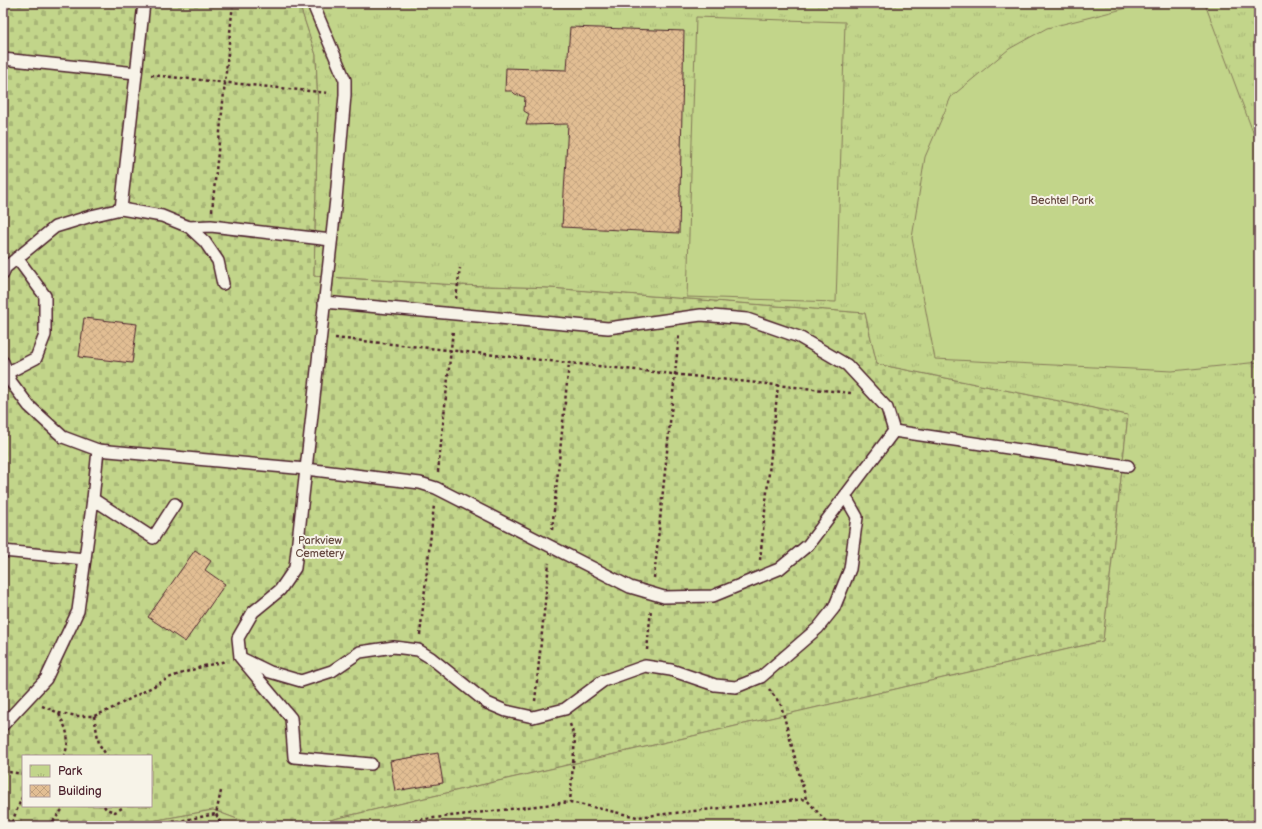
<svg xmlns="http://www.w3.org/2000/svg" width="1262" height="829" font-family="'Balsamiq Sans',sans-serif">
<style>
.cemetery{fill:url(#cemetery-stones);stroke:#867a5a;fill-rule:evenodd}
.park{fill:url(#park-tufts);stroke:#867a5a}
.garden{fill:#c2d58a;stroke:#867a5a}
.building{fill:url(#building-cross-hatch);stroke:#4a1f2b}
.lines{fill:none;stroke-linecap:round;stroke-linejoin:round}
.lane-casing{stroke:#4a1f2b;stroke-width:14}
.path{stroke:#4a1f2b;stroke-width:2.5;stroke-dasharray:3 3;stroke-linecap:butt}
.lane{stroke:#f7f3e8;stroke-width:11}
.labels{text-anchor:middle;stroke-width:4;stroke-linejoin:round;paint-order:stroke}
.park-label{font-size:11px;fill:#684c43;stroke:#f7f3e8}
</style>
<defs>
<pattern id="cemetery-stones" width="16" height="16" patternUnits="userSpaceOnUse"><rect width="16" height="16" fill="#c2d58a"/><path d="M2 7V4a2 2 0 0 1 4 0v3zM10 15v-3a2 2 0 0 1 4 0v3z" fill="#a8b677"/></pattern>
<pattern id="park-tufts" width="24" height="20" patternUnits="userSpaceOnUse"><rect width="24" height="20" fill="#c2d58a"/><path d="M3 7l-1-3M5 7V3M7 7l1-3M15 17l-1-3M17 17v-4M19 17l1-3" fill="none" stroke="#a8b677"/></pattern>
<pattern id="building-cross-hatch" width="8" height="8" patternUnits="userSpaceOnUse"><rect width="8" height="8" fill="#e2be93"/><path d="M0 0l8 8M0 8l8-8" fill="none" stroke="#c3a37f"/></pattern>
</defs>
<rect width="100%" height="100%" fill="#f7f3e8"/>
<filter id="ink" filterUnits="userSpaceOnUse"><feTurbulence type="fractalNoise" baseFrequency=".025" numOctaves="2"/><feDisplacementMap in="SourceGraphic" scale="8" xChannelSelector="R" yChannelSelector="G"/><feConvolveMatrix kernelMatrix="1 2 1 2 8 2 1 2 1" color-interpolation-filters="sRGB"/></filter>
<g filter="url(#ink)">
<path class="cemetery" d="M3,3H299L316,55L318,109L314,276L458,285L551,288L865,313L877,364L1128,415L1103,641L304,826H256L213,810L124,826H3ZM23,756H151V806H23Z"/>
<g class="park">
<path d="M299,3H1259V826H304L1103,641L1128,415L877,364L865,313L551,288L458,285L314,276L318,109L316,55Z"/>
<path d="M213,810L256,826H124Z"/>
</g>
<g class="garden">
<path d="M1147,3L1205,4L1259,148V362L1172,371L935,359L912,238L925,157L951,97L1009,49L1047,28Z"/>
<path d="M696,17L845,22L836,302L687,297Z"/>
</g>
<g class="building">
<path d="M570,27L684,31L679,233L562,227L568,124L526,125L529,114L524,111L525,97L515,94L512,91H505L506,68L567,70Z"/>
<path d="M84,318L137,324L132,363L79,357Z"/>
<path d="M195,550L211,561L205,570L225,584L185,642L148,617Z"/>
<path d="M438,753L443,783L395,791L390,761Z"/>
</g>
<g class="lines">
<g class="lane-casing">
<g id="lane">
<path d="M314,3L315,9L345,80V95L336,199L295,568L280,590L253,612L238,638L240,657L291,718L294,757L371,764"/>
<path d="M3,59L136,73"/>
<path d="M121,209L144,3"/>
<path d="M189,227L211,226L331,240"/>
<path d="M3,274L5,268L55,227L91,216L121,209L162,216L189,227L205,242L218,261L223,284"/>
<path d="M324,302L608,328L701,315L747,319L799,337L847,365L887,408L894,431"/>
<path d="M3,362L11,382L29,406L63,437L98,450L306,469L420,483L436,488L630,587L664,597L713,596L779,569L808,545L894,431"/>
<path d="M7,373L36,358L45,335V296L17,258"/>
<path d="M894,431L1128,466"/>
<path d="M93,499L153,538L175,504"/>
<path d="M3,551L85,559"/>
<path d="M243,659L270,672L301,681L332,671L360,652L394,647L418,650L431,658L487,703L506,711L533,717L565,709L603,681L645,666L671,670L715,685L736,687L761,677L818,628L834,608L850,569L857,517L845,496"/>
<path d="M3,725L46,679L78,611L93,499L98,450"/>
</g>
</g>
<g class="path">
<path d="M151,75L329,93"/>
<path d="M212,211L233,3"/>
<path d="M456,299L460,268"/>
<path d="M335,338L851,393"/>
<path d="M438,472L453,330"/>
<path d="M552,530L569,363"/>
<path d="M760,560L778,385"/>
<path d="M654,578L679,335"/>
<path d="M420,635L434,505"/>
<path d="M647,650L651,609"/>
<path d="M769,689L781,705L806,799L830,826"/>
<path d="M535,701L549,563"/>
<path d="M42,706L59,713L78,716H94L109,710L171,677L204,666L226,661"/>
<path d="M59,714C67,730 71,739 64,756"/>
<path d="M94,716L99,744L107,756"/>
<path d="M570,724L575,739L570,802"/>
<path d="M3,773L9,772L23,774"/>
<path d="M221,791L216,814L222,826"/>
<path d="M104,806L106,809L115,812L122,808"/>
<path d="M3,821L32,826"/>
<path d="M12,822L23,795"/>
<path d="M36,826L51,824L65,806"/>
<path d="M153,826L216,814"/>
<path d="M379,826L400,822L570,802L637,817L806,799"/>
<path d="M1186,826L1187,825L1259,821"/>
</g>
<use href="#lane" class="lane"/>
</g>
</g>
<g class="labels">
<g class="park-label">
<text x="1062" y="204">Bechtel Park</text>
<text x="320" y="544">Parkview<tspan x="320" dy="13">Cemetery</tspan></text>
</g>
</g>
<rect width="1262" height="829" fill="none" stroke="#f7f3e8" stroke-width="16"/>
<rect x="8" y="8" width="1246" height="813" fill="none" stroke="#4a1f2b" stroke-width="1.5" filter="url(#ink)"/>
<rect x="22" y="755" width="130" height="52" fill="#f7f3e8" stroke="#b29e9c"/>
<rect x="30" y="765" width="20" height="12" fill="url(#park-tufts)" stroke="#b29e9c"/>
<text x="58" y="775" font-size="12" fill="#4a1f2b">Park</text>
<rect x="30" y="785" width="20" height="12" fill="url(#building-cross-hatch)" stroke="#b29e9c"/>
<text x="58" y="795" font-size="12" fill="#4a1f2b">Building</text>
</svg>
